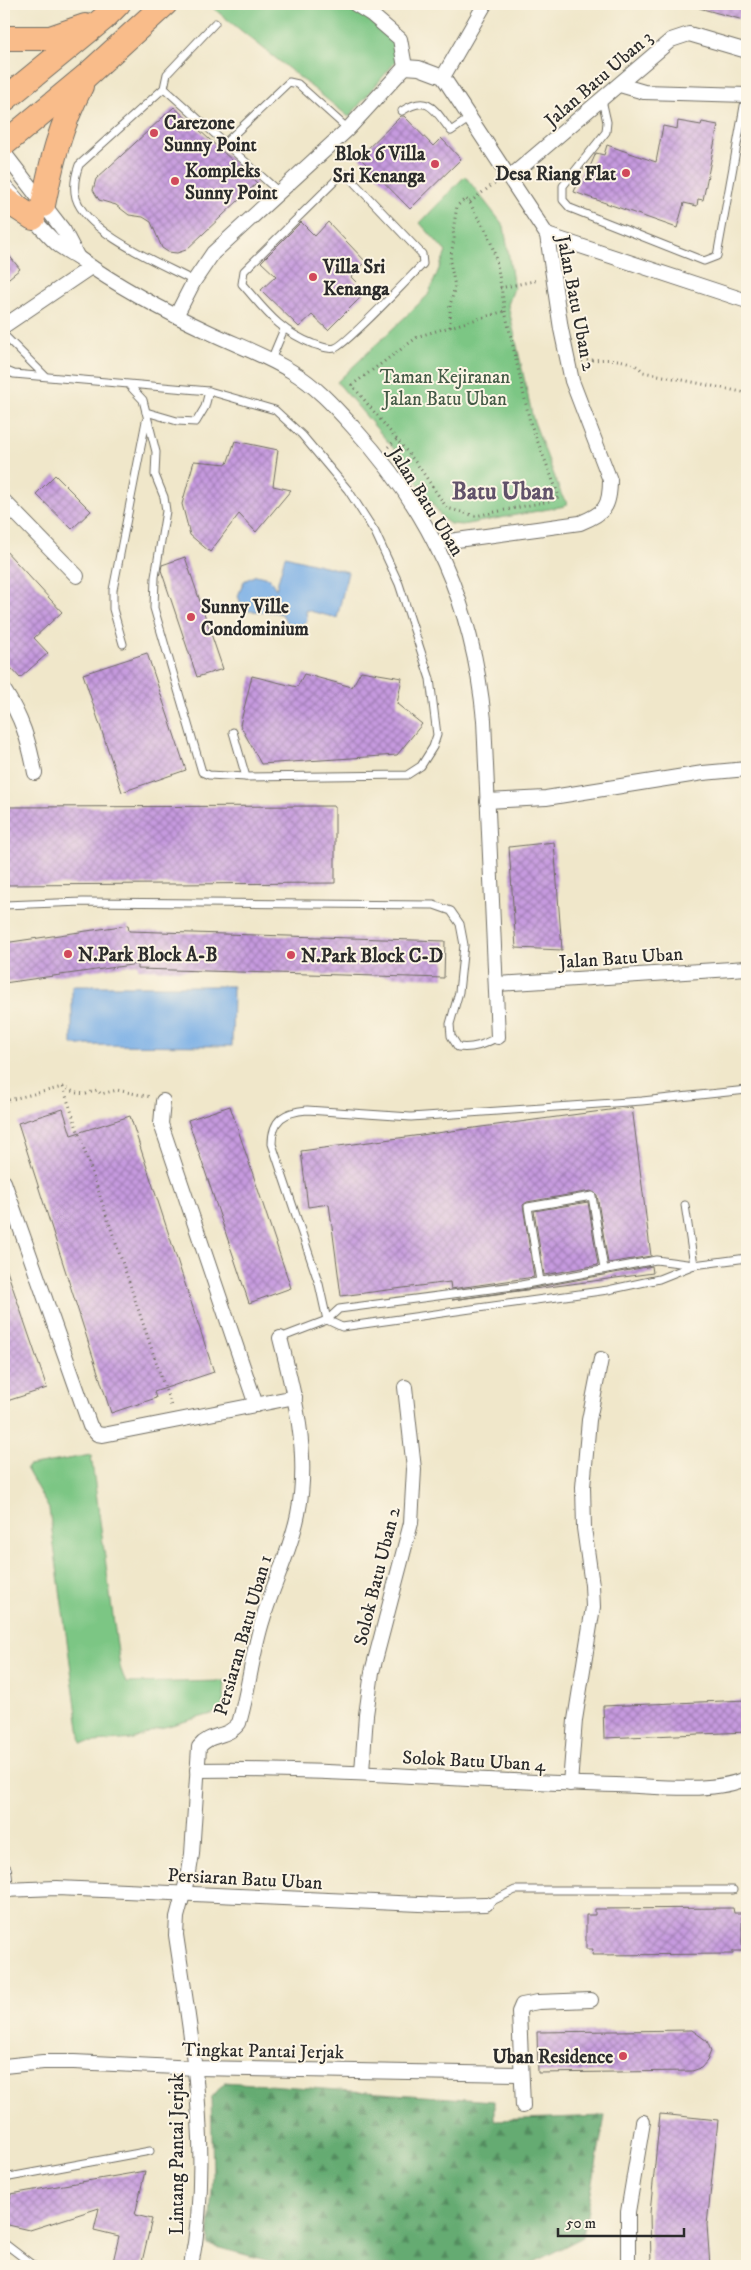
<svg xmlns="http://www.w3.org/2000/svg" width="751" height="2270" font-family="'IM FELL DW Pica',serif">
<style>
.green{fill:#7cc684;stroke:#547858}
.forest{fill:url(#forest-firs);stroke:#486b4e}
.water{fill:#78aee6;stroke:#526c88}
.building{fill:url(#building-cross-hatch)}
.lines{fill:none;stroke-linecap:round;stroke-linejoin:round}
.lane-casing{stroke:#706d63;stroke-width:9}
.street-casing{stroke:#706d63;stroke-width:16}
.highway-casing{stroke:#706d63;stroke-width:26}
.path{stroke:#706d63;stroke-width:3;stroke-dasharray:1 4;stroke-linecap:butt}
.lane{stroke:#fff;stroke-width:7}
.street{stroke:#fff;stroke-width:14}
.highway{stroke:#f9bc8a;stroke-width:24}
.poi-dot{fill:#d1495b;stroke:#fcf5e5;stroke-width:2}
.labels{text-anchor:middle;stroke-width:4;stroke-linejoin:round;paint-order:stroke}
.street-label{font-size:19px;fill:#2b2b2b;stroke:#fcf5e5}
.poi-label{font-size:19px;font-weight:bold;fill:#2b2b2b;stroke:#fcf5e5;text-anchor:start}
.park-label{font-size:19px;fill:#435a46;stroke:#fcf5e5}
.district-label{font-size:24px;font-weight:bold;fill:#61526a;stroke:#fcf5e5}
</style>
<defs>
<pattern id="forest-firs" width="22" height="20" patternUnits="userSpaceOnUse" patternTransform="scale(1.25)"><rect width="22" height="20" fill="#65ab72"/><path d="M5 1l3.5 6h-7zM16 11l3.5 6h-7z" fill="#538b5e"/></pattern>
<pattern id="building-cross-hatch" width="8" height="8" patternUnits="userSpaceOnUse" patternTransform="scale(1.25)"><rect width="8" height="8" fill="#c69adf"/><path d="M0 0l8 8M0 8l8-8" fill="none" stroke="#a17eb5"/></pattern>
</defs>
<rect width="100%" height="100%" fill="#fcf5e5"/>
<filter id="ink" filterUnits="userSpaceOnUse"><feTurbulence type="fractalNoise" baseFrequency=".02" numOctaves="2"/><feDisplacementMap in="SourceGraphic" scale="10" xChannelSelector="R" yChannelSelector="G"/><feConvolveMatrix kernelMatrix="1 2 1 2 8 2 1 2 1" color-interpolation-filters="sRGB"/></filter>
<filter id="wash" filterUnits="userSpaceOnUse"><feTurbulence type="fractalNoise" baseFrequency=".0096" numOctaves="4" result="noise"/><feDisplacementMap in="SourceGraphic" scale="20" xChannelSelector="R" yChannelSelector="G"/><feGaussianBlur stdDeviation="1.12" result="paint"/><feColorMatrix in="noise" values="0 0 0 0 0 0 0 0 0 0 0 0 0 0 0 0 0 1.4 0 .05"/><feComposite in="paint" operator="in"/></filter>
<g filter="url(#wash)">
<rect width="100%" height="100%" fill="#f0e7ca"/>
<g class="green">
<path d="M208,4H339L366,17L399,47L397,60L349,117Z"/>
<path d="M465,176L504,226L514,288L508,305L533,419L562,496L567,503L565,506L462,525L450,524L443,519L394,449L337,382L428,295L446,252L420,223Z"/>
<path d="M91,1455L120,1667L126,1683L225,1681L223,1711L157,1729L134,1739L81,1743L49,1509L26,1468L28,1466Z"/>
</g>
<path class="forest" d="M225,2082L494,2101V2120L605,2116L583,2237L527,2266H274L273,2262L208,2245L213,2176L211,2098Z"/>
<g class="water">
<path d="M285,556L348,572L337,618L306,610L307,620L300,627H289L282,614C269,610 257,613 243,610L238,596L244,581L256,575L269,578L276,589Z"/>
<path d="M72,986H233L232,1046L72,1045Z"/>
</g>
<g id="blocks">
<g class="building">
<path d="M699,4H747V21L699,8Z"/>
<path d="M174,107L257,183L186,250L177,253L168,252L162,248L151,222L143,217L129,215L116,205L99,200L93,190L96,179Z"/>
<path d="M401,116H404L433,146L441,138L461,159L410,209L359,157Z"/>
<path d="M678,121L701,125L702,122L718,125L703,200L698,199L697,206L684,203L677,228L574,192L582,171L585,167L589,169L596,153L604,155L607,145L656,162L663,126L677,129Z"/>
<path d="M301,222L315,236L328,222L366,262L351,277L366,292L328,330L312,315L299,327L261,290L276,276L261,262Z"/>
<path d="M4,249L20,269L4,282Z"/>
<path d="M235,441L278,450L273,486L291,490L256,532L239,514L210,552L190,535L182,504L194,461L227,464Z"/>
<path d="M55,475L91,511L72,529L36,494Z"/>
<path d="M4,549L62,612L34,638L48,653L20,678L4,660Z"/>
<path d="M185,557L223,669L197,677L161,570L162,565Z"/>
<path d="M147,653L186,770L122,792L83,674Z"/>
<path d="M361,671L402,678L397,704L422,724L397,755L261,764L240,725L252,676L297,687L304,674L352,687Z"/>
<path d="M335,806V883L4,885V807Z"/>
<path d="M554,842L562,950L516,948L509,847Z"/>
<path d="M128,925L129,931L445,941L444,978L138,969V964L4,983V943Z"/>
<path d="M230,1106L291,1288L249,1303L188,1120Z"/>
<path d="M632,1107L651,1256L608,1263L597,1195L591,1191L527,1202L523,1205L534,1277L451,1289L450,1282L341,1296L329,1204L308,1207L301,1151Z"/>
<path d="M63,1109L71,1135L130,1116L214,1372L154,1392L156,1398L111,1413L18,1123Z"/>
<path d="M588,1202L598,1265L544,1275L534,1211Z"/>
<path d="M652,1266L653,1273L452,1300L522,1290Z"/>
<path d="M6,1268L47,1388L4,1402V1269Z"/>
<path d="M747,1700V1732L604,1738L603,1706Z"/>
<path d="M733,1908L734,1913H742V1951H733V1954L592,1955L593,1949H586V1915H595V1909Z"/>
<path d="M692,2030L707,2041L711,2051L707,2061L701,2068L692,2071L538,2073L537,2032Z"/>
<path d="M660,2114L718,2120L707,2225L710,2266H651L650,2213Z"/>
<path d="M145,2171L135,2215L152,2219L141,2266H112L119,2236L94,2230L99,2208L30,2230L4,2224L11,2194Z"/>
</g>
</g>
</g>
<g filter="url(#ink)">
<use href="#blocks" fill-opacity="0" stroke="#706d63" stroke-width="1"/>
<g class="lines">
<g class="lane-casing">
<g id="lane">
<path d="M164,88L280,193"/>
<path d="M602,100L607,122L606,132L563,186V200L570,208L704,261L717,256L746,95"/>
<path d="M402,111C429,93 435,111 451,131L470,118"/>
<path d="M226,142L289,82L298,84L348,129"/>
<path d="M346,174L422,254L423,264C411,276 345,346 335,348C328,350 321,346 313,344C278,330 266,311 242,284L244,271L340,176Z"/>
<path d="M194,281C162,264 87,234 76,198C73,187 75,176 79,165L164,88L167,74L215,23"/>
<path d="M4,335L44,375"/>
<path d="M271,360L284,329"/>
<path d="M4,370L14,374L209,391L275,410L302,435L348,490L375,532L399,584L430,679L437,735L433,747L421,766L407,775L246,777L209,775L202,772L154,608L155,577L166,511L164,497L155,475L156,452L143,400L129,385"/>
<path d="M146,412L177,421L196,422L205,407L209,391"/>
<path d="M123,644L113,609V590L146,421"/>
<path d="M233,732L246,777"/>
<path d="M4,905L83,902L434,905L451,911L460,924L464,945L459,992L450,1024L451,1036L458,1047C475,1049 484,1044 498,1037"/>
<path d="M685,1205L694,1265"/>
<path d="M540,1281L528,1207L592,1196L604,1269"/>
<path d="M327,1320L319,1284L272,1144C272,1119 284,1112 307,1110L411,1117L642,1101L747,1090"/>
<path d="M327,1320L342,1327L608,1290L659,1279L694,1265L747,1258"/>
<path d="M280,1338L327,1320L339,1309L521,1285L656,1260L694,1265"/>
<path d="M486,1904L515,1890H733"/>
<path d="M4,2178L150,2151"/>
<path d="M4,2243L34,2266"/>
</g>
</g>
<g class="street-casing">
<g id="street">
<path d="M355,4L371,14L400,39L405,67"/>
<path d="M405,67L419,68L443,77L547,235L561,329L572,381L610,480C610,507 605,513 580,523L435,543"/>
<path d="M443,77L485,4"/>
<path d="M620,85L644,92L747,95"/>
<path d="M4,153L64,231L77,256"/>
<path d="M510,177L671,40L689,34L747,51"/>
<path d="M4,185C21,204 38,226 57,244C64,250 72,253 80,259C119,287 164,311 209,332C236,345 265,355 291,371C316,386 334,406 353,427C432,513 473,604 484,720L498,1037"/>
<path d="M547,235L747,301"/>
<path d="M176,316L194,281L213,253L348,129L405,67"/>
<path d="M4,326L91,267"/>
<path d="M4,501L77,576"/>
<path d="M4,690C22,718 29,741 35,773"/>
<path d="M487,801L546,798L703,773L747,769"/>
<path d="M497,984L747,968"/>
<path d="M163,1101L161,1124L256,1405"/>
<path d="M4,1182L90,1426L97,1434L103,1435L295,1397"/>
<path d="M197,1770C337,1768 476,1782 616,1785C655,1786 713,1794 747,1778"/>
<path d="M362,1772L366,1715L372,1672L411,1523L414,1469L405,1387"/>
<path d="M570,1784L575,1720L593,1607L592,1585L584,1528L583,1487L589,1420L601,1359"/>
<path d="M4,1870L6,1889"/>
<path d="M4,1890L57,1888L443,1905L486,1904"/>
<path d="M4,2066L43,2062H74L196,2068L521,2074"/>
<path d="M523,2106L519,2012L522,2005L538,2002L591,2000"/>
<path d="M191,2266C213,2157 192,2043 176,1935L177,1917L189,1872L192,1854L199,1747C211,1732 227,1739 239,1723C249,1689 252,1653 263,1619C273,1584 291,1550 298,1514C310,1454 295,1396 280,1338"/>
<path d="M628,2266V2212L643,2122"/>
</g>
</g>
<g class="highway-casing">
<g id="highway">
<path d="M4,38H50L85,26"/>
<path d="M4,100L103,19L118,4"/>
<path d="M4,144L86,76L165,4"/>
<path d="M4,199L33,218"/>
<path d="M43,205C52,160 60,127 81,86"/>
</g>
</g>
<g class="path">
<path d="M470,202L495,183"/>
<path d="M500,288L539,280"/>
<path d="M505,311L530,422L559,496L555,500L475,516L447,508L417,464L352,385L419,336Z"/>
<path d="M450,327V306L455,286L450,262L454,238L453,230L457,206L465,199C472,202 472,209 476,215C497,241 499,279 505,311"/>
<path d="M582,361C600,359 631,356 643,372L747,393"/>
<path d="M388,447L397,439"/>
<path d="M63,1087L171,1406"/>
<path d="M4,1101L63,1087L76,1093L86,1094L97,1090L101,1094L117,1090L151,1097"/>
</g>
<use href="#lane" class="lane"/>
<use href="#street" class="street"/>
<use href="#highway" class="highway"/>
</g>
</g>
<g class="poi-dot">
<circle cx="154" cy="133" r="5"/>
<circle cx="435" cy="164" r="5"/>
<circle cx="626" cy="173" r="5"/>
<circle cx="175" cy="181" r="5"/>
<circle cx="313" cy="277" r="5"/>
<circle cx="191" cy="617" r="5"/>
<circle cx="68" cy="954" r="5"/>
<circle cx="291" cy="955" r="5"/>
<circle cx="623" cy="2056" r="5"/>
</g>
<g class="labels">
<g class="street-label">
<text transform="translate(598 78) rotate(-41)" y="7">Jalan Batu Uban 3</text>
<text transform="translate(577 303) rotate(79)" y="7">Jalan Batu Uban 2</text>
<text transform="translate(427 501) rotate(58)" y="7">Jalan Batu Uban</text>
<text transform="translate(621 957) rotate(-4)" y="7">Jalan Batu Uban</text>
<text transform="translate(376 1576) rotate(-76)" y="7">Solok Batu Uban 2</text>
<text transform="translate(242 1635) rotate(-74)" y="7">Persiaran Batu Uban 1</text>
<text transform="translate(474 1760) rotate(3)" y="7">Solok Batu Uban 4</text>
<text transform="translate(245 1878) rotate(3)" y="7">Persiaran Batu Uban</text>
<text transform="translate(263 2050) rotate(1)" y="7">Tingkat Pantai Jerjak</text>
<text transform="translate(176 2154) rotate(-90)" y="7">Lintang Pantai Jerjak</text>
</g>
<g class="poi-label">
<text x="164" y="129">Carezone<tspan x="164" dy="22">Sunny Point</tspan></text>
<text x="425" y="160" text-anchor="end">Blok 6 Villa<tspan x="425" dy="22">Sri Kenanga</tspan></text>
<text x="185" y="177">Kompleks<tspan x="185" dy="22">Sunny Point</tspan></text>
<text x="616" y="180" text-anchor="end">Desa Riang Flat</text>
<text x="323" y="273">Villa Sri<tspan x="323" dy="22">Kenanga</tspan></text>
<text x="201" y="613">Sunny Ville<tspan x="201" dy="22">Condominium</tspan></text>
<text x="78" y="961">N.Park Block A-B</text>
<text x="301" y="962">N.Park Block C-D</text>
<text x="613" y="2063" text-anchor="end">Uban Residence</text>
</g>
<g class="park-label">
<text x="445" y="383">Taman Kejiranan<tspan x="445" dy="22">Jalan Batu Uban</tspan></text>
</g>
<g class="district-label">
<text x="503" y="499">Batu Uban</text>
</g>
</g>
<rect width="751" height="2270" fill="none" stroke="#fcf5e5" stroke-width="20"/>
<path d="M558 2228v8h126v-8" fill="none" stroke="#2b2b2b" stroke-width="2.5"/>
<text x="566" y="2228" font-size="15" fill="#2b2b2b" stroke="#fcf5e5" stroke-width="4" paint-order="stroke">50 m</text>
</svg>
